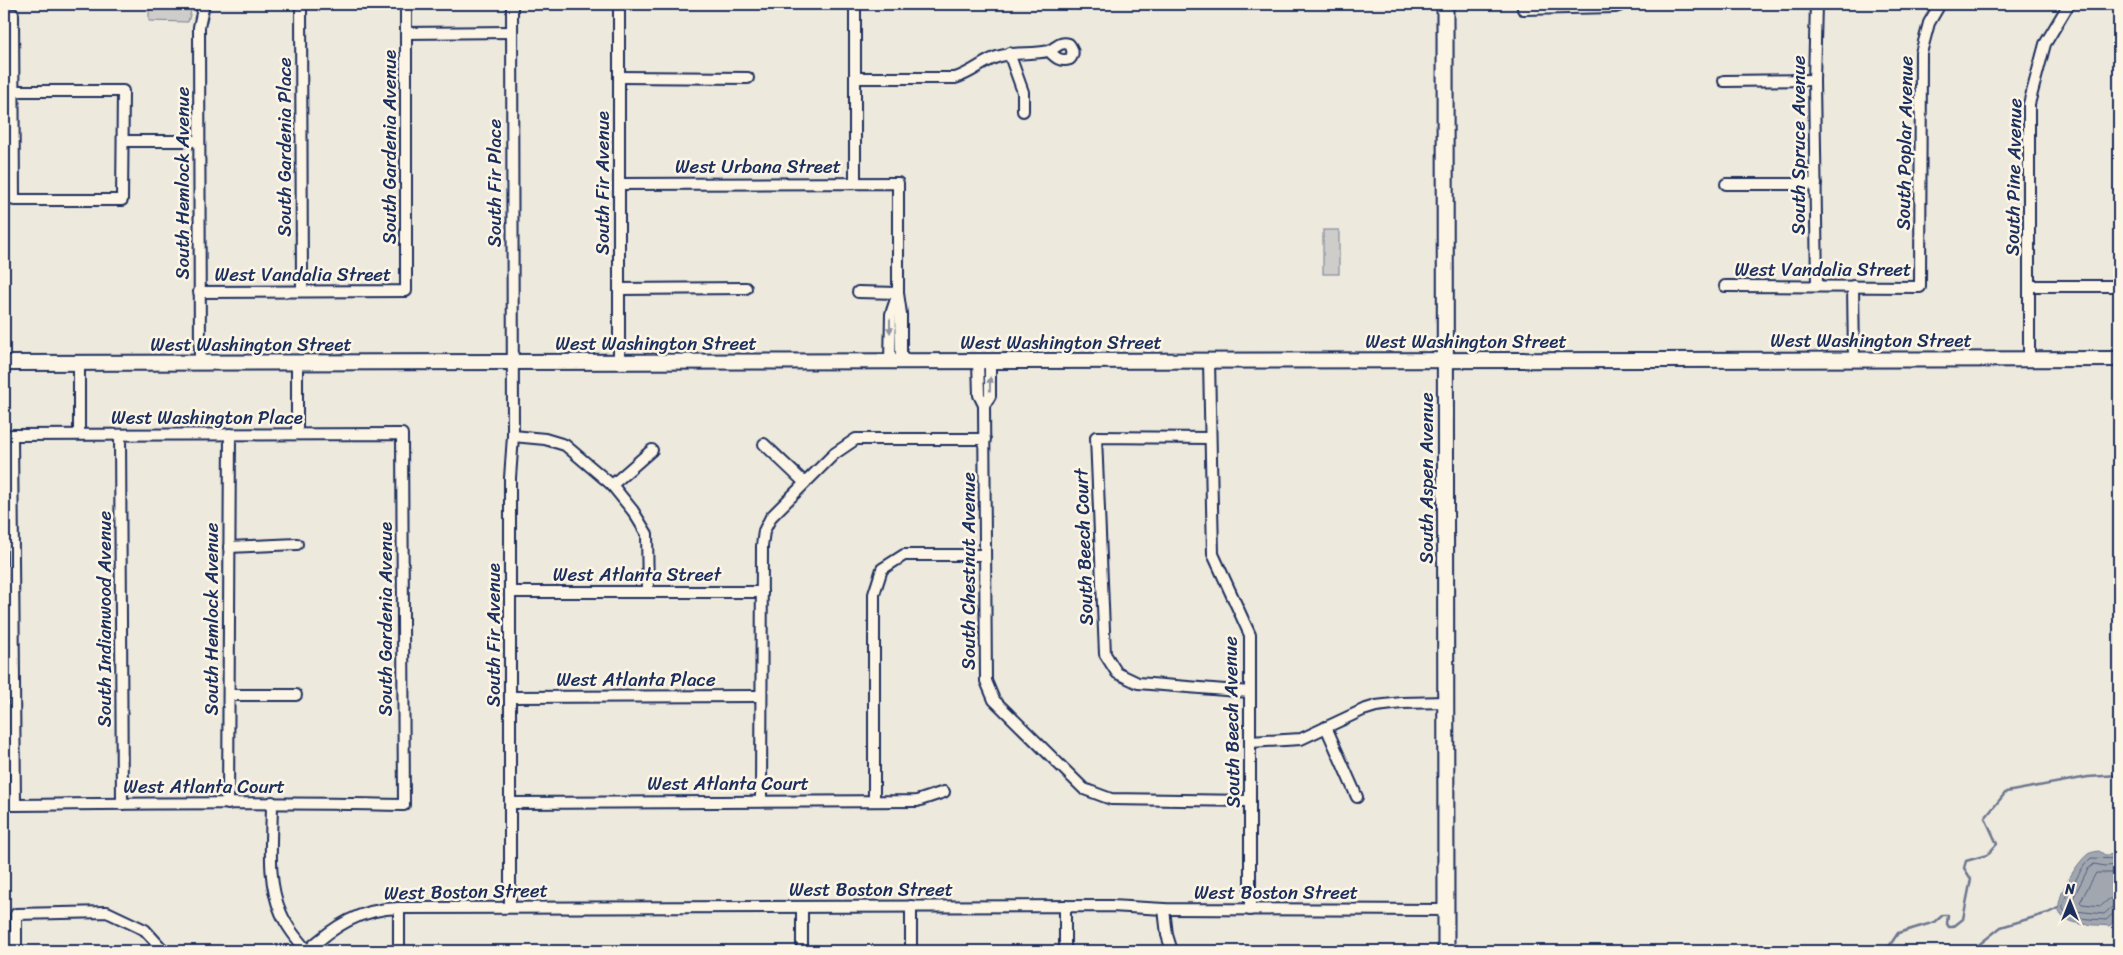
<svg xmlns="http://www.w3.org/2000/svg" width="2123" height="955" font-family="Sriracha,sans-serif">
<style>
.green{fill:#cfcdca;stroke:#757e94}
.water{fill:#a2a7af;stroke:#6c778f}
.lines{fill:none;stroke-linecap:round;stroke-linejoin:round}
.shore{stroke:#515f7e;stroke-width:1}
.stream{stroke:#6c778f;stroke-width:2.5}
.minor-casing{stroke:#1b2f5e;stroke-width:14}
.secondary-casing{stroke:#1b2f5e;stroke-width:18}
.primary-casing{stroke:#1b2f5e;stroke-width:19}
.minor{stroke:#fcf5e5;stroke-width:10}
.secondary{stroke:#fcf5e5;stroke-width:14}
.primary{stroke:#fcf5e5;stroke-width:15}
.oneway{fill:#8c92a2}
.labels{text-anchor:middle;stroke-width:5;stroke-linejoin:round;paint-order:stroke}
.street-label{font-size:19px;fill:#1b2f5e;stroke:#fcf5e5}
</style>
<rect width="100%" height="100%" fill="#eee9dd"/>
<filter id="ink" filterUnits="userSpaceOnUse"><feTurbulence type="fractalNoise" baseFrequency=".02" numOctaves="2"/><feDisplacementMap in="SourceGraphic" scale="10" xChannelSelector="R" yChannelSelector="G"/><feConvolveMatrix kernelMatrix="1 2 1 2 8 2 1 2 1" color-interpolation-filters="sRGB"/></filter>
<g filter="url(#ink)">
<g class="green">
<path d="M149,4H193L188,22L149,21Z"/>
<rect x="1323" y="230" width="16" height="44"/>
</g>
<path class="water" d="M2099,851L2105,855L2119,854V914L2110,926C2095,924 2071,927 2061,915C2051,903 2077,862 2088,854C2091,852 2095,852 2099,851Z"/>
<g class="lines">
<g class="shore">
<path d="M2119,859L2091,858C2082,866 2078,876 2072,887C2068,893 2062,901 2063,908C2066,920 2096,919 2106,920L2114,913L2119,911"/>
<path d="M2119,865L2105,866L2094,864L2088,869L2069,906L2075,911L2104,914L2112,907L2119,905"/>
<path d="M2119,873H2096L2080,902L2082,904L2101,906L2109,899L2119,898"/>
</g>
<g class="stream">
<path d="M1886,951L1898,933L1935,922L1943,915H1948L1947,924L1949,927H1953L1963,919L1971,879L1964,868L1966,861L1987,855L1997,844L1985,818L2006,792L2088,777L2119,775"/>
<path d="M1971,951L2001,927L2048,913L2058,908"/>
</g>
<g class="minor-casing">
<g id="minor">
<path d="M301,4L302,291"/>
<path d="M619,4V362"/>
<path d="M1523,4V9L1615,7L1624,4"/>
<path d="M1816,4L1814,80L1817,286"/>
<path d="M13,14L14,200H122L123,91H14"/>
<path d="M406,33L512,32"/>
<path d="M1009,53L1023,92V111"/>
<path d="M619,77L748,78"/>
<path d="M855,78H955C972,73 982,62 997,57C1014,51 1033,55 1048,51C1057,48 1059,41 1069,44C1073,49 1074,54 1070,59C1060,62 1056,58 1049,51"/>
<path d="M1724,81L1814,80"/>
<path d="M123,141H199"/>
<path d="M855,183V4"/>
<path d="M619,184L898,183V293L901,314V361"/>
<path d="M1726,184H1816"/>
<path d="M1725,286L1920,287L1921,53L1929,23L1940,4"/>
<path d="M1853,286L1854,359"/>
<path d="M2029,286H2119"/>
<path d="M619,289L746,288"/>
<path d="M199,292L406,291V4"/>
<path d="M858,292L898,293"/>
<path d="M2029,359V104L2045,44L2069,4"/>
<path d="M890,361L891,314L897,296"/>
<path d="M978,361L979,395L984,405L986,681L994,700L1084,789L1111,799L1250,801"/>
<path d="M1209,361L1213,554L1250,635V910"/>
<path d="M297,362V434"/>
<path d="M79,363V434"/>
<path d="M200,363L199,27L204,4"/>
<path d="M984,405L990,396V361"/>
<path d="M120,435L122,804"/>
<path d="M513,436L545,439L565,445L612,485L633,511L647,534L648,591"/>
<path d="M1209,438L1096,437L1105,654L1117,673L1138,683L1250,692"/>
<path d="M764,444L804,482"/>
<path d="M612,485L652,450"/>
<path d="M229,547L297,544"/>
<path d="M511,592H762"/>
<path d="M229,695H296"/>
<path d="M511,697L761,696"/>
<path d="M1326,727L1357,797"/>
<path d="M1250,742L1301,739L1363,710L1376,706L1402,703L1446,702"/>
<path d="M761,800L762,546L764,531L771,517L834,454L856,439H985"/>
<path d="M874,801V594L882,569L904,555H984"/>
<path d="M272,802C272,838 266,879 281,913C287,927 297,939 307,951"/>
<path d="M511,803L917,801L944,792"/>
<path d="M228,804L230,434"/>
<path d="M4,805H15C145,803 274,802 404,805L402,434L12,435L15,805"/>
<path d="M1065,906V951"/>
<path d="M510,907V478L513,436L512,4"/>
<path d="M802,907V951"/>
<path d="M1164,909L1167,935L1172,951"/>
<path d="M16,951V914L107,912L145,930L164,951"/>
<path d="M307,951C334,926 360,909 399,908L1111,906L1164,909L1447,910"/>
<path d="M399,951V908"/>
<path d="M911,951V906"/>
</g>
</g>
<g class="secondary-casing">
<path id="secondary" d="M4,363L2119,359"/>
</g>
<g class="primary-casing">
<path id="primary" d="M1445,4L1446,951"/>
</g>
<use href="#minor" class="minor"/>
<use href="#secondary" class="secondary"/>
<use href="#primary" class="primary"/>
</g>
<defs><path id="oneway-solid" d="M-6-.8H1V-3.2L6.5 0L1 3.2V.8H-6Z" transform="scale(1.25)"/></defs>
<g class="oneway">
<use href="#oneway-solid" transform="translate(890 326) rotate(90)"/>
<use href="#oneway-solid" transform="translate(990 384) rotate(-89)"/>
</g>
</g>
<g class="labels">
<g class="street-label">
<text transform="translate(1904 143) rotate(-89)" y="7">South Poplar Avenue</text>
<text transform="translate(1798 145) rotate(-90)" y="7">South Spruce Avenue</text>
<text transform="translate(284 147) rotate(-90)" y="7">South Gardenia Place</text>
<text transform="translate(389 147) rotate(-90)" y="7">South Gardenia Avenue</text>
<text x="758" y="173">West Urbana Street</text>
<text transform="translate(2013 177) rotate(-89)" y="7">South Pine Avenue</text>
<text transform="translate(182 183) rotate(-90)" y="7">South Hemlock Avenue</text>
<text transform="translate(494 183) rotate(-90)" y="7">South Fir Place</text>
<text transform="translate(602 183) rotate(-90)" y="7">South Fir Avenue</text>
<text x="1823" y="276">West Vandalia Street</text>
<text x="303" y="281">West Vandalia Street</text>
<text x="1871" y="347">West Washington Street</text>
<text x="1466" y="348">West Washington Street</text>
<text x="1061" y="349">West Washington Street</text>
<text x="656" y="350">West Washington Street</text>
<text x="251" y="351">West Washington Street</text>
<text x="207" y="424">West Washington Place</text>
<text transform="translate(1426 478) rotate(-90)" y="7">South Aspen Avenue</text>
<text transform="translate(1083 547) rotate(-92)" y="7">South Beech Court</text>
<text transform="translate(968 571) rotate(-90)" y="7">South Chestnut Avenue</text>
<text x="637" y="581">West Atlanta Street</text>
<text transform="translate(104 619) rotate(-90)" y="7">South Indianwood Avenue</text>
<text transform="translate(211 619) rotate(-90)" y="7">South Hemlock Avenue</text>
<text transform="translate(385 619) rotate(-90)" y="7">South Gardenia Avenue</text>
<text transform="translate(493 635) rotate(-90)" y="7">South Fir Avenue</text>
<text x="636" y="686">West Atlanta Place</text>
<text transform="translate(1231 722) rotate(-91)" y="7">South Beech Avenue</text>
<text x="728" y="790">West Atlanta Court</text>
<text x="204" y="793">West Atlanta Court</text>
<text x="871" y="896">West Boston Street</text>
<text transform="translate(466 891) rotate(-1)" y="7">West Boston Street</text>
<text x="1276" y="899">West Boston Street</text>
</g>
</g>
<rect width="2123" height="955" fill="none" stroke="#fcf5e5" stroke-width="20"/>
<rect x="10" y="10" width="2103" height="935" fill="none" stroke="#1b2f5e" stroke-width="2" filter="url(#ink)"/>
<g transform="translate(2070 902)" stroke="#fcf5e5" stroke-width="4" paint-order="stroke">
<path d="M0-4L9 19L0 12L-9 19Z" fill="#1b2f5e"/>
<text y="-8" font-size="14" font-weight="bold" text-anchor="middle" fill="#1b2f5e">N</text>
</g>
</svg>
